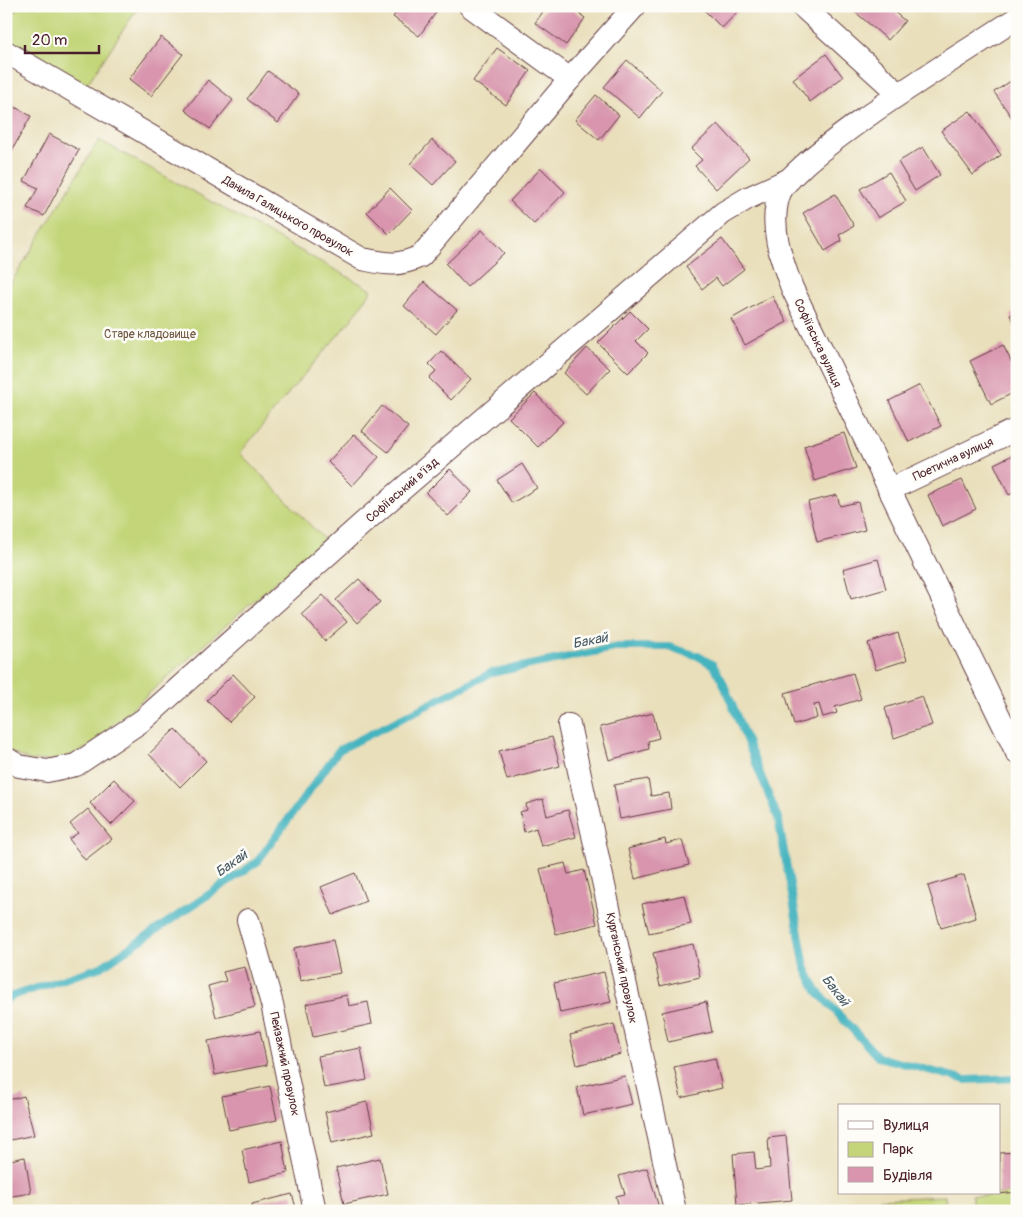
<svg xmlns="http://www.w3.org/2000/svg" width="1023" height="1217" font-family="Pangolin,sans-serif">
<style>
.green{fill:#c3d578;stroke:#867a52}
.lines{fill:none;stroke-linecap:round;stroke-linejoin:round}
.stream{stroke:#45b4bf;stroke-width:8}
.building{fill:#d895ad}
.minor-casing{stroke:#623c41;stroke-width:24}
.minor{stroke:#fff;stroke-width:22}
.labels{text-anchor:middle;stroke-width:5;stroke-linejoin:round;paint-order:stroke}
.street-label{font-size:12px;fill:#4a1f2b;stroke:#fdfcf7}
.park-label{font-size:12px;fill:#6e5642;stroke:#fdfcf7}
.water-label{font-size:14px;font-style:italic;fill:#485b66;stroke:#fdfcf7}
</style>
<rect width="100%" height="100%" fill="#fdfcf7"/>
<filter id="ink" filterUnits="userSpaceOnUse"><feTurbulence type="fractalNoise" baseFrequency=".02" numOctaves="2"/><feDisplacementMap in="SourceGraphic" scale="10" xChannelSelector="R" yChannelSelector="G"/><feConvolveMatrix kernelMatrix="1 2 1 2 8 2 1 2 1" color-interpolation-filters="sRGB"/></filter>
<filter id="wash" filterUnits="userSpaceOnUse"><feTurbulence type="fractalNoise" baseFrequency=".0096" numOctaves="4" result="noise"/><feDisplacementMap in="SourceGraphic" scale="20" xChannelSelector="R" yChannelSelector="G"/><feGaussianBlur stdDeviation="1.12" result="paint"/><feColorMatrix in="noise" values="0 0 0 0 0 0 0 0 0 0 0 0 0 0 0 0 0 1.4 0 .05"/><feComposite in="paint" operator="in"/></filter>
<g filter="url(#wash)">
<rect width="100%" height="100%" fill="#e9dfbb"/>
<g class="green">
<path d="M19,6H139L84,89L6,42V25Z"/>
<path d="M99,140L372,290L352,319L291,390L240,453L324,539L87,748L58,760L31,761L6,750V291Z"/>
<path d="M1017,1192V1211H972V1195L984,1196Z"/>
<path d="M945,1196L946,1211H879V1199Z"/>
</g>
<g class="lines">
<path class="stream" d="M6,1000L12,996L101,967L257,862L339,750L491,673L618,647H669L698,656L713,665L722,680L778,818L805,967L817,991L878,1057L966,1080L1017,1078"/>
</g>
<g id="blocks">
<g class="building">
<path d="M401,6H430L437,11L419,36L393,17Z"/>
<path d="M547,6H568L585,18L566,45L535,23Z"/>
<path d="M702,6H743L722,28L701,7Z"/>
<path d="M858,6H895L892,10L905,21L888,40L854,11Z"/>
<path d="M161,37L183,54L151,96L129,79Z"/>
<path d="M497,48L530,71L506,105L473,81Z"/>
<path d="M826,54L843,77L810,102L793,79Z"/>
<path d="M627,60L662,91L640,118L604,87Z"/>
<path d="M268,71L299,94L278,123L247,99Z"/>
<path d="M1017,77V125L994,92Z"/>
<path d="M208,80L233,100L210,129L185,110Z"/>
<path d="M596,95L619,115L599,140L575,120Z"/>
<path d="M6,102L31,116L6,161Z"/>
<path d="M970,111L1001,155L973,175L941,131Z"/>
<path d="M718,124L749,158L716,189L695,166L702,160L691,149Z"/>
<path d="M49,134L79,150L44,216L27,208L38,188L24,181Z"/>
<path d="M432,140L455,161L433,185L410,164Z"/>
<path d="M923,147L940,175L915,191L898,162Z"/>
<path d="M541,168L565,192L534,224L510,201Z"/>
<path d="M889,172L906,201L878,218L860,189Z"/>
<path d="M390,188L412,210L389,234L367,212Z"/>
<path d="M835,194L854,226L839,235L842,241L825,251L803,213Z"/>
<path d="M482,230L504,253L467,287L446,264Z"/>
<path d="M722,239L744,269L722,286L716,278L702,289L686,267Z"/>
<path d="M424,282L457,310L436,334L404,306Z"/>
<path d="M772,296L787,322L745,345L731,319Z"/>
<path d="M630,311L648,329L636,341L648,353L628,373L598,343Z"/>
<path d="M1017,312V329L1010,315Z"/>
<path d="M1003,345L1017,373V391L991,404L970,361Z"/>
<path d="M587,348L610,369L586,394L564,373Z"/>
<path d="M441,351L471,379L451,400L429,378L436,371L429,364Z"/>
<path d="M920,385L941,426L909,442L889,401Z"/>
<path d="M535,393L563,422L538,447L509,418Z"/>
<path d="M382,406L408,427L388,452L362,431Z"/>
<path d="M844,433L856,468L815,481L804,446Z"/>
<path d="M354,434L379,457L352,486L328,462Z"/>
<path d="M1017,453V497L1015,492L1009,495L994,464Z"/>
<path d="M522,464L537,488L512,503L497,480Z"/>
<path d="M450,469L472,492L448,516L426,493Z"/>
<path d="M962,480L976,509L942,526L928,495Z"/>
<path d="M837,495L840,506L858,502L865,530L817,542L808,502Z"/>
<path d="M878,559L886,589L851,599L843,569Z"/>
<path d="M359,579L380,602L357,623L336,600Z"/>
<path d="M323,595L347,622L325,641L302,614Z"/>
<path d="M898,633L907,660L876,670L868,643Z"/>
<path d="M853,673L861,699L835,707L837,713L823,717L819,704L814,705L817,718L794,725L785,693Z"/>
<path d="M233,674L255,697L229,722L207,700Z"/>
<path d="M922,696L932,725L894,738L885,708Z"/>
<path d="M653,713L659,738L648,741L649,749L609,760L600,727Z"/>
<path d="M175,729L206,761L180,787L149,754Z"/>
<path d="M552,737L560,766L507,780L499,751Z"/>
<path d="M114,779L135,801L111,825L90,803Z"/>
<path d="M648,779L651,796L669,793L671,809L620,819L614,785Z"/>
<path d="M543,799L547,816L568,810L576,837L541,846L536,828L524,832L520,812L527,810L526,804Z"/>
<path d="M88,809L112,839L85,860L69,839L78,833L70,824Z"/>
<path d="M665,839L666,844L682,840L689,865L635,879L628,849Z"/>
<path d="M565,863L568,874L584,870L597,924L556,934L540,869Z"/>
<path d="M355,873L366,901L333,915L321,887Z"/>
<path d="M964,875L976,918L941,928L928,886Z"/>
<path d="M684,895L691,924L649,933L642,904Z"/>
<path d="M333,940L340,973L300,981L294,948Z"/>
<path d="M693,944L700,977L660,986L653,953Z"/>
<path d="M245,967L255,1007L216,1017L208,986L226,981L223,972Z"/>
<path d="M604,972L611,1002L560,1013L554,983Z"/>
<path d="M347,995L349,1006L368,1002L372,1024L313,1037L306,1004Z"/>
<path d="M706,1002L712,1032L668,1042L662,1012Z"/>
<path d="M614,1024L621,1054L577,1065L570,1035Z"/>
<path d="M260,1031L267,1065L215,1075L208,1041Z"/>
<path d="M361,1048L367,1080L324,1088L318,1056Z"/>
<path d="M715,1058L722,1088L681,1098L674,1067Z"/>
<path d="M625,1076L632,1104L583,1115L577,1087Z"/>
<path d="M270,1086L277,1120L229,1130L222,1096Z"/>
<path d="M7,1094L8,1100L24,1096L34,1135L6,1141Z"/>
<path d="M367,1102L374,1133L332,1143L325,1112Z"/>
<path d="M786,1136L792,1200L737,1205L733,1154L754,1152L756,1170L770,1168L768,1138Z"/>
<path d="M282,1141L288,1173L249,1182L242,1150Z"/>
<path d="M1016,1152L1017,1192L999,1194V1153Z"/>
<path d="M25,1157L31,1193L6,1197V1161Z"/>
<path d="M380,1158L388,1194L344,1204L336,1168Z"/>
<path d="M647,1168L660,1211H620L616,1196L625,1194L619,1176Z"/>
<path d="M292,1194L297,1211H253L252,1204Z"/>
</g>
</g>
</g>
<g filter="url(#ink)">
<use href="#blocks" fill-opacity="0" stroke="#623c41" stroke-width="1"/>
<g class="lines">
<g class="minor-casing">
<g id="minor">
<path d="M470,6L570,79"/>
<path d="M802,6L899,94"/>
<path d="M1017,18C970,49 922,78 876,110C851,128 826,145 803,166C795,174 783,183 779,195C769,226 781,259 792,288L1017,753"/>
<path d="M6,52L362,259C387,264 397,267 421,256L570,79L635,6"/>
<path d="M889,490L1017,429"/>
<path d="M569,725L675,1211"/>
<path d="M6,758L19,766L47,771L76,765L143,720L363,523L723,213L748,198L790,179"/>
<path d="M248,920L272,1004L315,1211"/>
</g>
</g>
<use href="#minor" class="minor"/>
</g>
</g>
<g class="labels">
<g class="street-label">
<text transform="translate(288 216) rotate(30)" y="4">Данила Галицького провулок</text>
<text transform="translate(818 343) rotate(65)" y="4">Софіївська вулиця</text>
<text transform="translate(953 459) rotate(-25)" y="4">Поетична вулиця</text>
<text transform="translate(402 490) rotate(-41)" y="4">Софіївський в'їзд</text>
<text transform="translate(622 968) rotate(78)" y="4">Курганський провулок</text>
<text transform="translate(285 1064) rotate(78)" y="4">Пейзажний провулок</text>
</g>
<g class="park-label">
<text x="150" y="338">Старе кладовище</text>
</g>
<g class="water-label">
<text transform="translate(590 640) rotate(-11)" y="5">Бакай</text>
<text transform="translate(231 863) rotate(-35)" y="5">Бакай</text>
<text transform="translate(836 990) rotate(52)" y="5">Бакай</text>
</g>
</g>
<rect width="1023" height="1217" fill="none" stroke="#fdfcf7" stroke-width="25"/>
<rect x="838" y="1104" width="162" height="90" fill="#fdfcf7" stroke="#b5a4a5"/>
<rect x="848" y="1121" width="25" height="8" fill="#ffffff" stroke="#b5a4a5"/>
<text x="883" y="1130" font-size="15" fill="#4a1f2b">Вулиця</text>
<rect x="848" y="1142" width="25" height="15" fill="#c3d578" stroke="#b5a4a5"/>
<text x="883" y="1154" font-size="15" fill="#4a1f2b">Парк</text>
<rect x="848" y="1167" width="25" height="15" fill="#d895ad" stroke="#b5a4a5"/>
<text x="883" y="1180" font-size="15" fill="#4a1f2b">Будівля</text>
<path d="M25 45v8h74v-8" fill="none" stroke="#4a1f2b" stroke-width="2.5"/>
<text x="32" y="45" font-size="15" fill="#4a1f2b" stroke="#fdfcf7" stroke-width="4" paint-order="stroke">20 m</text>
</svg>
